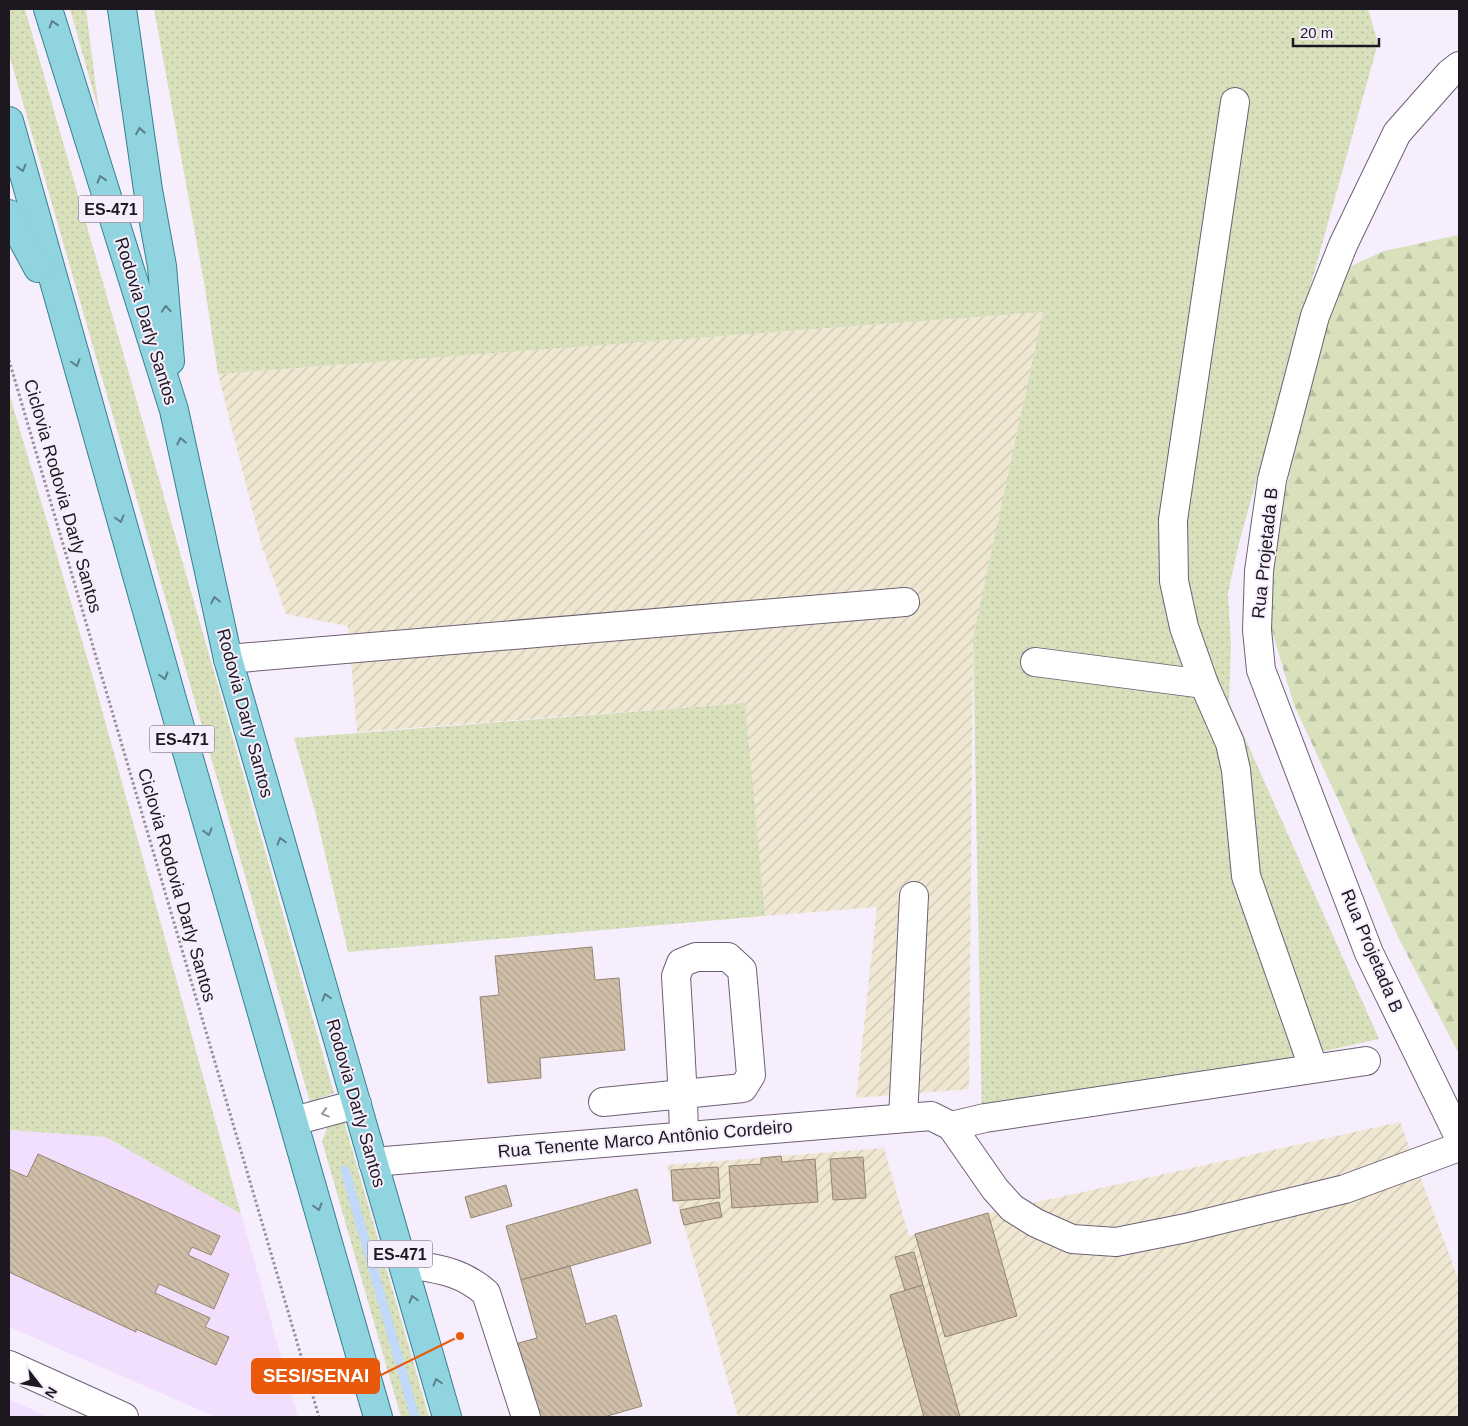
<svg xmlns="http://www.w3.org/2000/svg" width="1468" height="1426" font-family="Helvetica,sans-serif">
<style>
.industrial{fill:url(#industrial-furrows)}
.built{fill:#f2dffe}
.grass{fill:url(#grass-dots)}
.forest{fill:url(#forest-firs)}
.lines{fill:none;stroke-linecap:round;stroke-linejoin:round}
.stream{stroke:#c0d8fa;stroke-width:9}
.building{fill:url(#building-back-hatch);stroke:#948570}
.minor-casing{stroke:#6d6075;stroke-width:30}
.major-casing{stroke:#38808e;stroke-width:30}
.path{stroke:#98919c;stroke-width:3;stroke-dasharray:2.5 2.5;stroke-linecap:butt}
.minor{stroke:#fff;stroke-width:28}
.major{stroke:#90d4df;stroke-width:28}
.oneway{stroke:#5c7f89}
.oneway2{stroke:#99979b}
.labels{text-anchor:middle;stroke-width:4;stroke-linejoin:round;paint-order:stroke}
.shield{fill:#f6eefc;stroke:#5e5862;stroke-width:1}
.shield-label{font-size:16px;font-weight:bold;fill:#1d1820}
.street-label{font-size:18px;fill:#1d1820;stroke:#f6eefc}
.leader{fill:none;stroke:#e8590c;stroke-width:2}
.callout-dot{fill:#e8590c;stroke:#f6eefc;stroke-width:2}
.callout{fill:#e8590c;stroke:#e8590c;stroke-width:2}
.callout-label{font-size:19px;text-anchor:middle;font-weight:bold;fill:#fff}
</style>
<defs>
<pattern id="industrial-furrows" width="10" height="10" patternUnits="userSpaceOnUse" patternTransform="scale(1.25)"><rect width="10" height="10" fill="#f0e7d2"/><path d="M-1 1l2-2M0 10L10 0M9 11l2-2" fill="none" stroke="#cdc5b4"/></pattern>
<pattern id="grass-dots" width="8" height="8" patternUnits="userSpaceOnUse" patternTransform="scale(1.25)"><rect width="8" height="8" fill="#d8e0bc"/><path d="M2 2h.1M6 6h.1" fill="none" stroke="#b9bfa1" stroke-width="1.8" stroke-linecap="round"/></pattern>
<pattern id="forest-firs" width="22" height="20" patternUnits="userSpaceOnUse" patternTransform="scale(1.25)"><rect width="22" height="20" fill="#d8e0bc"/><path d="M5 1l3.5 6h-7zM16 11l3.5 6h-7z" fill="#b9bfa1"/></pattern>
<pattern id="building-back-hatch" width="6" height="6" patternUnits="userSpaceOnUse" patternTransform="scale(1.25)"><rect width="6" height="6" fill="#cfbea8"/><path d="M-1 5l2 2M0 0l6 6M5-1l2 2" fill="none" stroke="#b1a390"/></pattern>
</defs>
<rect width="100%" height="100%" fill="#f6eefc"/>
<g class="industrial">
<path d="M1043,312L973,637L969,1089L856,1098L877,907L765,916L744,703L357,732L348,626L286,614L261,544L218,374Z"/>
<path d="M1400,1122L1459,1281V1417H738L667,1165L884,1148L909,1236L988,1213Z"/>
</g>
<g class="built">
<path d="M9,1130L106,1137L241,1214L298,1417H216L9,1327Z"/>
<path d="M9,1399L48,1417H9Z"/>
</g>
<g class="grass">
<path d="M9,9H25L334,1093L310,1102L9,54Z"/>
<path d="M70,9H86L99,112Z"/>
<path d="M154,9H1368L1378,43L1239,543L1228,593L1231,644L1229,702L1379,1039L982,1126L973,637L1043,312L218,374L204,282Z"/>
<path d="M9,393L94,681L241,1214L106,1137L9,1130Z"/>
<path d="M745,703L765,916L348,952L315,811L294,738Z"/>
<path d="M344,1121L429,1417H401L322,1141L327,1128Z"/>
</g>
<path class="forest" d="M1459,235V1054L1398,937L1345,815L1294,705L1269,621L1274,546L1298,433L1316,328L1349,267L1384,251Z"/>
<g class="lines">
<path class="stream" d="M345,1170L415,1417"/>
</g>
<g class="building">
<path d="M592,947L595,980L619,978L625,1050L540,1058L541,1078L488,1083L480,997L499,995L495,956Z"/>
<path d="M38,1154L220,1236L211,1255L192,1247L188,1255L229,1274L214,1309L159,1284L155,1293L210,1318L205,1327L229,1337L216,1365L136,1329V1332L9,1272V1169L27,1177Z"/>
<path d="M781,1156L782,1162L815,1159L818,1202L732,1208L729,1166L761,1164V1158Z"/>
<path d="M863,1157L866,1198L833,1200L830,1159Z"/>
<path d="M718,1167L720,1198L673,1201L671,1170Z"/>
<path d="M506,1185L512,1206L471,1218L465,1197Z"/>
<path d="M637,1189L651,1243L521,1280L506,1226Z"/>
<path d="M719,1202L722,1217L684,1225L680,1210Z"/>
<path d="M988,1213L1017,1316L945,1337L915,1234Z"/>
<path d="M914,1252L923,1285L905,1291L895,1257Z"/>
<path d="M570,1266L586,1324L616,1315L642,1406L604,1417H523L504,1347L537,1338L521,1280Z"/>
<path d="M923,1285L960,1417H924L890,1295Z"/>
</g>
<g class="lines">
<g class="minor-casing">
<g id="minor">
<path d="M1459,66L1450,73L1397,133L1343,245L1315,316L1272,480L1259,571L1257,630L1261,670L1369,953L1459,1137"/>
<path d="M1235,102L1173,520L1174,581L1184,627L1204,684L1230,743L1236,770L1246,876L1313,1067"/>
<path d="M228,659L905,602"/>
<path d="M1035,662L1204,684"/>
<path d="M603,1102L743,1088L751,1075L742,970L728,957H696L681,963L676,976C679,1029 683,1082 684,1136"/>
<path d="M903,1118L914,896"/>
<path d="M294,1121L357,1104"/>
<path d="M951,1126L985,1118L1366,1061"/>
<path d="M373,1162L931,1116L951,1126L995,1189L1012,1208L1036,1223L1072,1239L1116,1242L1186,1228L1345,1189L1459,1147"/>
<path d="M403,1263C436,1269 460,1270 486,1293L526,1417"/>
<path d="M9,1365L124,1417"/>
</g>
</g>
<g class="major-casing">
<g id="major">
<path d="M48,9L174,410L228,659L447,1417"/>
<path d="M122,9L148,190L162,266L170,361"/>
<path d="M9,121C129,554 254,985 378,1417"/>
<path d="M9,214L38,268"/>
</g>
</g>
<path class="path" d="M9,360L319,1417"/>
<use href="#minor" class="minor"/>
<use href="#major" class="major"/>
</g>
<defs><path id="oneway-chevron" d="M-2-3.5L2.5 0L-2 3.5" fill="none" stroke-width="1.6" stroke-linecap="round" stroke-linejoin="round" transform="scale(1.25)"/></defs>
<g class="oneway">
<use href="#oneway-chevron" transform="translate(53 24) rotate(-107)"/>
<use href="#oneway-chevron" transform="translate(140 131) rotate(-99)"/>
<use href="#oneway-chevron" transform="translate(22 168) rotate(75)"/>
<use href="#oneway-chevron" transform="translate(101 179) rotate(-107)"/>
<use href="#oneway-chevron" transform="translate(166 309) rotate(-94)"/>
<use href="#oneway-chevron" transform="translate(76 363) rotate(74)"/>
<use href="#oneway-chevron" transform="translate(181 441) rotate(-102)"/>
<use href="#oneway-chevron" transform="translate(120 519) rotate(74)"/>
<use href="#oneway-chevron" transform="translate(215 600) rotate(-102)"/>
<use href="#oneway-chevron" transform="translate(164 676) rotate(74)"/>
<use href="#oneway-chevron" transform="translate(208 832) rotate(74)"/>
<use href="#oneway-chevron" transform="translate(281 841) rotate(-106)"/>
<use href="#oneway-chevron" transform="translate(326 997) rotate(-106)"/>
<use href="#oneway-chevron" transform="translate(318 1207) rotate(74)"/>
<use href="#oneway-chevron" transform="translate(413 1299) rotate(-106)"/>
<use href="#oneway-chevron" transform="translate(437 1382) rotate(-106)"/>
</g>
<use class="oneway2" href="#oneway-chevron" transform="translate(325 1113) rotate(164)"/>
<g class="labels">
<g class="shield">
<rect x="78.5" y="195.5" width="65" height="27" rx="4"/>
<rect x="149.5" y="725.5" width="65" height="27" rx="4"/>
<rect x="367.5" y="1240.5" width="65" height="27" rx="4"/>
</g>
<g class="shield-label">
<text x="111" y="215">ES-471</text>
<text x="182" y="745">ES-471</text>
<text x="400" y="1260">ES-471</text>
</g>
<g class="street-label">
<text transform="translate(146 321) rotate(73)" y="6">Rodovia Darly Santos</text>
<text transform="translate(63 496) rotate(74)" y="6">Ciclovia Rodovia Darly Santos</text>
<text transform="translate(1265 553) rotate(-84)" y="6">Rua Projetada B</text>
<text transform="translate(245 713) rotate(75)" y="6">Rodovia Darly Santos</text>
<text transform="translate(177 885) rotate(74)" y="6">Ciclovia Rodovia Darly Santos</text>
<text transform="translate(1372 951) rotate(67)" y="6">Rua Projetada B</text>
<text transform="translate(356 1103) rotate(74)" y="6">Rodovia Darly Santos</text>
<text transform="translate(645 1139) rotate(-5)" y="6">Rua Tenente Marco Antônio Cordeiro</text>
</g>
</g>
<path class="leader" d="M460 1336L379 1376"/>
<circle class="callout-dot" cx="460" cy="1336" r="5"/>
<rect class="callout" x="252" y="1359" width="127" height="34" rx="5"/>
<g class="callout-label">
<text x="316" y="1382">SESI/SENAI</text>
</g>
<rect width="1468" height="1426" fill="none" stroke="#1d1820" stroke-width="20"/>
<g transform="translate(40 1386) rotate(121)" stroke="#f6eefc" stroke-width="4" paint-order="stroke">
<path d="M0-4L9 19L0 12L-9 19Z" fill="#1d1820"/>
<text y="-8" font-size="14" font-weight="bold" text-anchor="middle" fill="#1d1820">N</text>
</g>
<path d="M1293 38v8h86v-8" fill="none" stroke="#1d1820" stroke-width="2.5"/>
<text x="1300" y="38" font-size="15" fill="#1d1820" stroke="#f6eefc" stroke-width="4" paint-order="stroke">20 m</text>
</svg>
